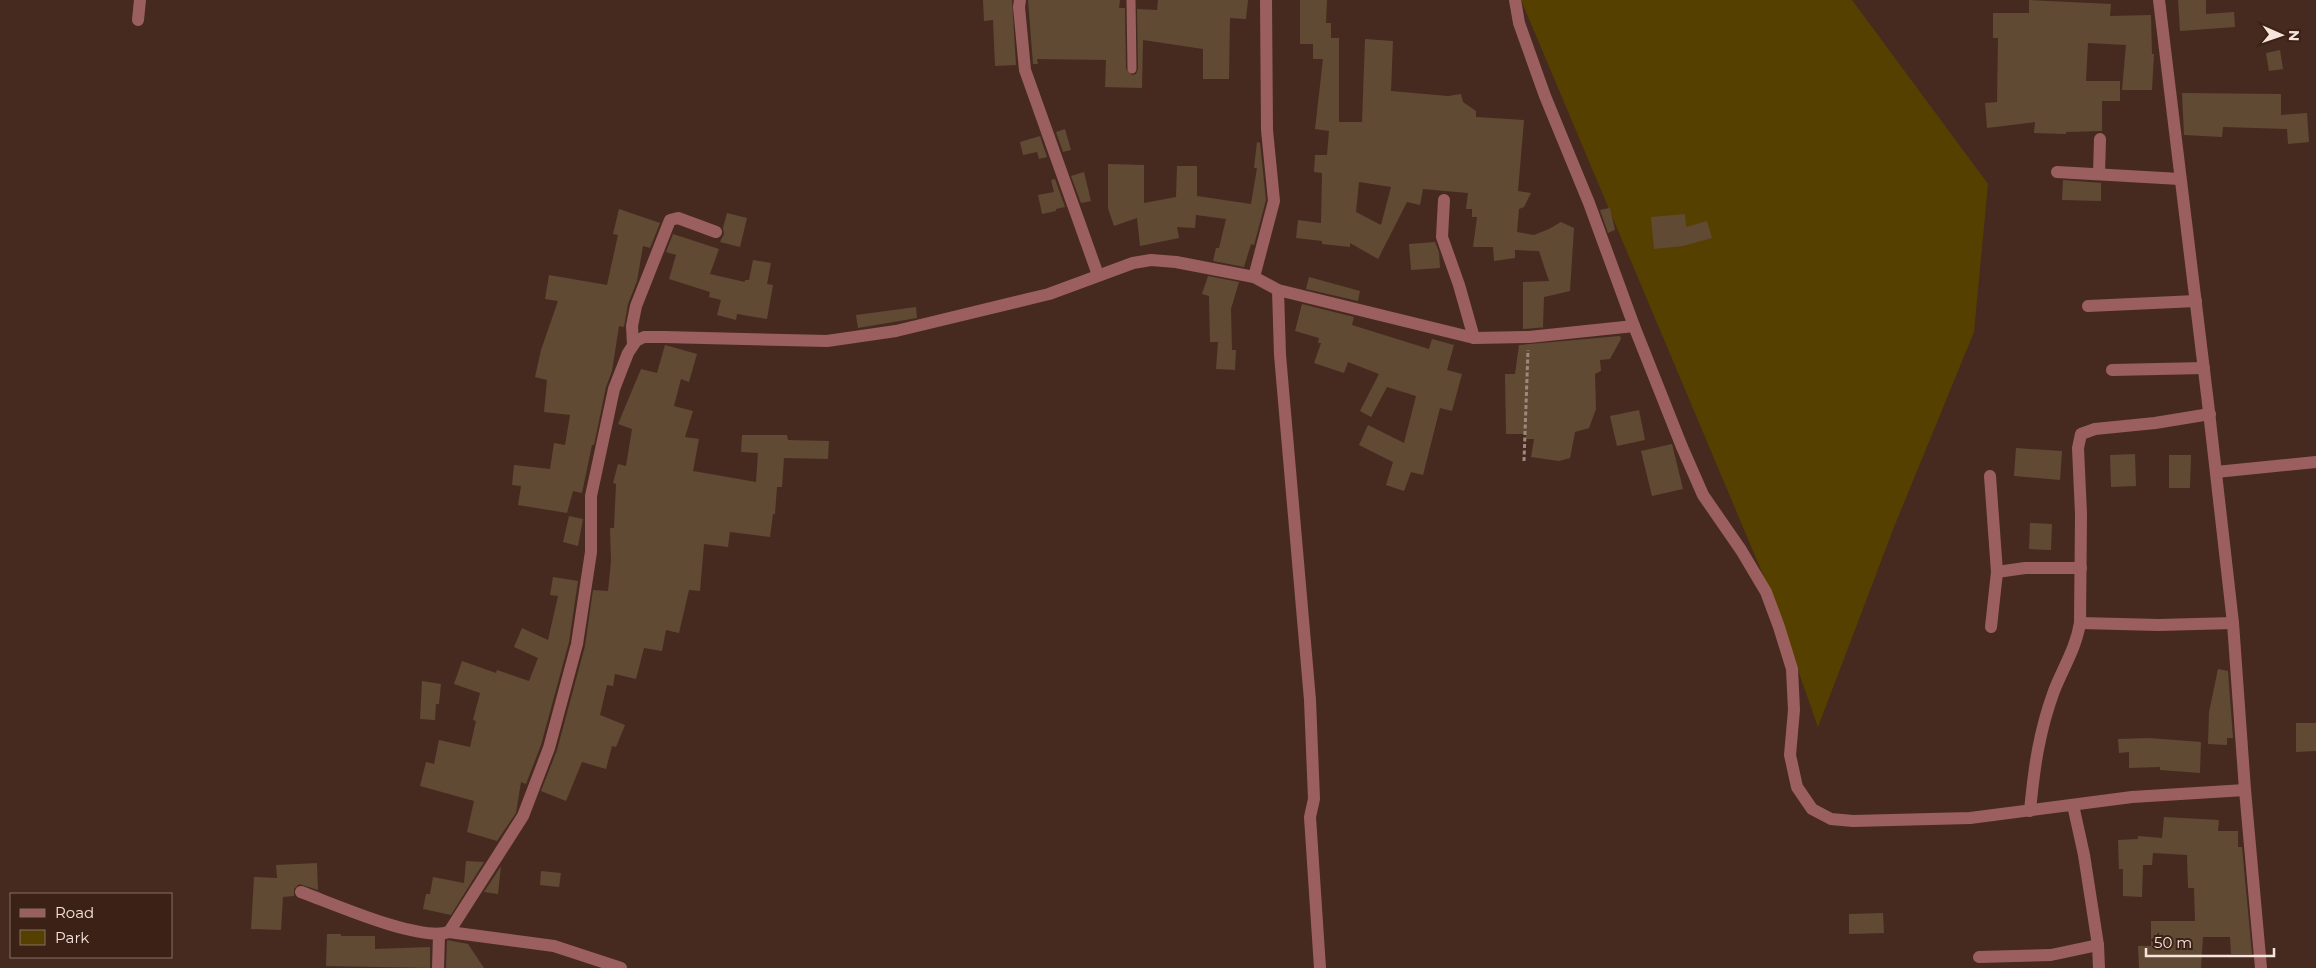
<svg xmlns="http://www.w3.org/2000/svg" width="2316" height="968" font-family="Montserrat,sans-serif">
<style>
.green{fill:#564000}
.building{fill:#604a34;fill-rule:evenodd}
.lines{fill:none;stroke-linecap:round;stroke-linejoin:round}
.path{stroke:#9f887f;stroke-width:3;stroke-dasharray:4 2.5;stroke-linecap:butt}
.service{stroke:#9c5f5f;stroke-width:9}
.minor{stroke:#9c5f5f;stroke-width:12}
</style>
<rect width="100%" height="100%" fill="#462a20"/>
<path class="green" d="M1521,0H1852L1988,184L1974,332L1894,527L1818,727L1772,596Z"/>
<g class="building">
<path d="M983,0H1012L1016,65L995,66L993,20L984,21Z"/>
<path d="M1028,0H1120L1119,8H1125L1126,69L1132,75L1136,74L1138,69L1137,9L1157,10L1158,0H1248L1246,19L1230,18L1229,79H1203V49L1143,40L1142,88L1105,87L1106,60L1037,59L1038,64H1033Z"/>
<path d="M1300,0H1327L1326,23H1331V38H1339V122H1362L1365,39L1393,41L1391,91L1448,96L1461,94L1463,102L1476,111V117L1524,120L1518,191L1531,193L1524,207L1519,209L1517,232L1534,235L1549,229L1561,222L1574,228L1570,291L1544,297L1543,327H1547L1523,329V282L1549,281L1539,251L1515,250V258L1494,261L1493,247H1473L1477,217H1472V209H1466L1468,193L1423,189L1420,205L1407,202L1378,259L1350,243V247L1322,244V241L1296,238L1298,220L1321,223L1322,173L1314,172L1315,155H1327L1329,131L1315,129L1323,59H1313V44H1300ZM1359,182L1391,187L1381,225L1356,212Z"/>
<path d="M2029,0L2111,4L2110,16L2151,15L2152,54H2154L2152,90H2122L2126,45L2088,43L2086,81H2120V101H2102V131L2066,132V134L2034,133L2035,122L1987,128L1985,103L1997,102L1998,38H1993V13H2029Z"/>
<path d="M2178,0H2206V14L2234,12L2235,27L2180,31Z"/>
<path d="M2280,50L2283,69L2269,71L2266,53Z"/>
<path d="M2182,93L2281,94V115L2307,113L2309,142L2288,144L2287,129L2223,127L2222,137L2184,135Z"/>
<path d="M1065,129L1071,150L1063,152L1056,132Z"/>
<path d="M1040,136L1047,157L1039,159L1037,152L1023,155L1020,142Z"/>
<path d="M1257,142L1260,143L1266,200L1254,245L1251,244L1244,267L1213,261L1216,248H1219L1226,219L1196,215L1195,228L1177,227L1179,238L1140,246L1137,218L1114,226L1108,208V164L1144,165V203L1176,197L1177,166H1197V196L1251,204L1257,168H1254Z"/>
<path d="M1084,172L1091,201L1081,203L1071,176Z"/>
<path d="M1055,179L1065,207L1056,209V211L1042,214L1038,195L1054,192L1051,180Z"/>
<path d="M2063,180L2101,183V201L2062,200Z"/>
<path d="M1610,208L1615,230L1608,233L1600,210Z"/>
<path d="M619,209L660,223L650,248L643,246L637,281L628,304L624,327L619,326L612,371L606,387L594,445H592L582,493L573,491L567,513L518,505L521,486L512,485L514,465L550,469L554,443L565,445L570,415L544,412L547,380L535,377L541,350L558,301L545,299L549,275L607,285L618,235L613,234Z"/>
<path d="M727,213L747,218L740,247L720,242L724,234L723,228Z"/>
<path d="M1685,214L1686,227L1707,221L1712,238L1683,246L1654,249L1651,217Z"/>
<path d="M673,234L719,249L710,274L745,282V280H749L753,260L771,263L767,284L773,285L767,319L737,314L736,320L717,315L721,300L709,297L710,292L669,279L676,255L666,252Z"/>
<path d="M1435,242L1439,252L1440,268L1411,270L1409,244Z"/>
<path d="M1208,276L1239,282L1231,309L1232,350H1236L1235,370L1216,369L1218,342H1210L1209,296L1202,294Z"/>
<path d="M1309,277L1360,291L1358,301L1306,289Z"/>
<path d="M1302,304L1354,317L1352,325L1429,349L1432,339L1454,345L1447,370L1462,374L1452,411L1440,408L1423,475L1411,472L1404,491L1386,485L1393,462L1359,445L1368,425L1404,443L1416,396L1387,387L1371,417L1360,411L1379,374L1348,362L1344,373L1314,363L1321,343H1318L1319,338L1295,331Z"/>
<path d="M916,307L917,318L858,328L856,315Z"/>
<path d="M1620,336L1621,339L1610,359L1600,360L1601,371L1595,374L1596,409L1589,428L1575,432L1570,458L1559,461L1531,457L1534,439H1526V434H1506L1505,374H1515L1519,345Z"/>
<path d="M665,345L697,354L689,382L681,379L674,406L693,411L685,437L699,439L693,471L756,482L758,453L741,452L742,435H787L788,440L829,441L828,459L784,458L782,487H777L775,514H773L770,537L730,532L728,547L704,544L700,591L689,590L679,633L666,630L662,651L644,648L636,679L615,674L613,686L607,685L600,715L625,725L616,747L612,746L606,769L582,762L566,801L541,791L557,750L585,646L593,590L608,591L611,561L610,528H614L616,484L613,483L618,464L626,466L632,429L618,424L641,369L657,373Z"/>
<path d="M1639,410L1645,440L1617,446L1610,416Z"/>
<path d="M1672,444L1683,489L1652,496L1641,451Z"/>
<path d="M2016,448L2062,451L2060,480L2014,476Z"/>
<path d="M2135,454L2136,486L2111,487L2110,455Z"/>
<path d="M2169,455H2191L2190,488H2169Z"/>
<path d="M569,516L583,519L578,546L563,542Z"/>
<path d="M2030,523L2052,524L2051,550L2029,549Z"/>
<path d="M553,577L578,581L569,642L541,745L526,784L521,782L516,813L497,841L467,832L474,801L420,786L426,762L434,764L439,740L470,747L476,721L473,720L480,693L454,684L462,661L496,673L497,670L529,681L538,658L514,647L522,628L548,640L558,596L550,595Z"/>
<path d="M2218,669L2228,671L2233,738H2227V745L2208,744L2209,712Z"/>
<path d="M422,681L441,684L439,704H436L435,720L420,719Z"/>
<path d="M2296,723H2316V751L2296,752Z"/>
<path d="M2149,738L2201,742L2200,773L2160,770V767L2129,768V752L2119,753L2118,739Z"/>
<path d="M2164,817L2219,820L2218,831H2238V847H2242L2252,954H2231L2230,937H2203L2201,968H2139L2138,946H2151V921H2195L2194,888H2188L2187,855L2153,853L2152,865H2143L2142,897L2123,896V869H2119L2118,840L2138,839V836L2162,838Z"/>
<path d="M466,861L484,862L451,915L423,909L426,894H430L433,877L464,883Z"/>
<path d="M317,863L318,890L299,884L294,889V896L283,897L281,930L251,929L254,877L277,878L276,865Z"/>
<path d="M501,866L498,894L484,892Z"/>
<path d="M541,871L561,873L559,887L540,885Z"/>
<path d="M1883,913L1884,933L1849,934V914Z"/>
<path d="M327,934H341V936H375V949L430,947V968L326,966Z"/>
<path d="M447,940L468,944L484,968H446Z"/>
</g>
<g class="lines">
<path class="path" d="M1524,461L1528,350"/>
<path class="service" d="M1131,0L1132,69"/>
<g class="minor">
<path d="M1020,0L1019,7L1025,70L1098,275"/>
<path d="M1515,0L1519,23L1545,96L1589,203L1634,326L1682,447L1703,495L1741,550L1766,592L1779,627L1792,669L1794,710L1790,755L1797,787L1812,809L1831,819L1853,821L1970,818L2132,797L2245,790"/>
<path d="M2159,0L2208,403L2233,623L2245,790L2261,968"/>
<path d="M138,20L140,0"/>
<path d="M2057,172L2180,179"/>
<path d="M2099,174L2100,139"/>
<path d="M1444,200L1442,237L1459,285L1474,338"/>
<path d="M1254,277L1274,201L1267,130L1266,0"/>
<path d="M1278,290L1280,355L1310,700L1314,799L1310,817L1320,968"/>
<path d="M2088,306L2196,301"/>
<path d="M633,345L632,326L636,306L670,220L678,218L716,232"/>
<path d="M2112,370L2204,368"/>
<path d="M2216,472L2316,462"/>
<path d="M1990,476L1997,572L2025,568H2081"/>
<path d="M2080,623L2159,625L2233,623"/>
<path d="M1991,627L1997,572"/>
<path d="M2030,811C2034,768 2039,732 2054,691C2063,668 2076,648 2080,623L2081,514L2078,448L2081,434L2095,429L2155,423L2210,414"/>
<path d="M301,892C334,904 419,942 449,932L554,946L621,968"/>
<path d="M449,932L523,816L549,748L577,644L591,552V496L614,389L628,353L636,341L644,337H664L827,341L896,331L1049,294L1133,263L1151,260L1176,262L1254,277L1278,290L1474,338L1529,337L1634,326"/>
<path d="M2098,945L2099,968"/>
<path d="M1979,957L2051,955L2098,945L2084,855L2073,805"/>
<path d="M438,968L439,935"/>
</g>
</g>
<rect x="10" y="893" width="162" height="65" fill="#3b2116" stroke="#866f66"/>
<rect x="20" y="909" width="25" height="8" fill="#9c5f5f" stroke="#866f66"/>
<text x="55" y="918" font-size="15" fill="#f7e5dd">Road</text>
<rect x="20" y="930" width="25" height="15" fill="#564000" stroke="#866f66"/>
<text x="55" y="943" font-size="15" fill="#f7e5dd">Park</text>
<g transform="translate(2281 35) rotate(92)" stroke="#3b2116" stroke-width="4" paint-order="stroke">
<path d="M0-4L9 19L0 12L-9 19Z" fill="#f7e5dd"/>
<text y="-8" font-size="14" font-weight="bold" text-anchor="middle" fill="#f7e5dd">N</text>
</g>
<path d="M2146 948v8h128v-8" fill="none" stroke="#f7e5dd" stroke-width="2.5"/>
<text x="2154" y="948" font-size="15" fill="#f7e5dd" stroke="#3b2116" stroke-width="4" paint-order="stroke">50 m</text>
</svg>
